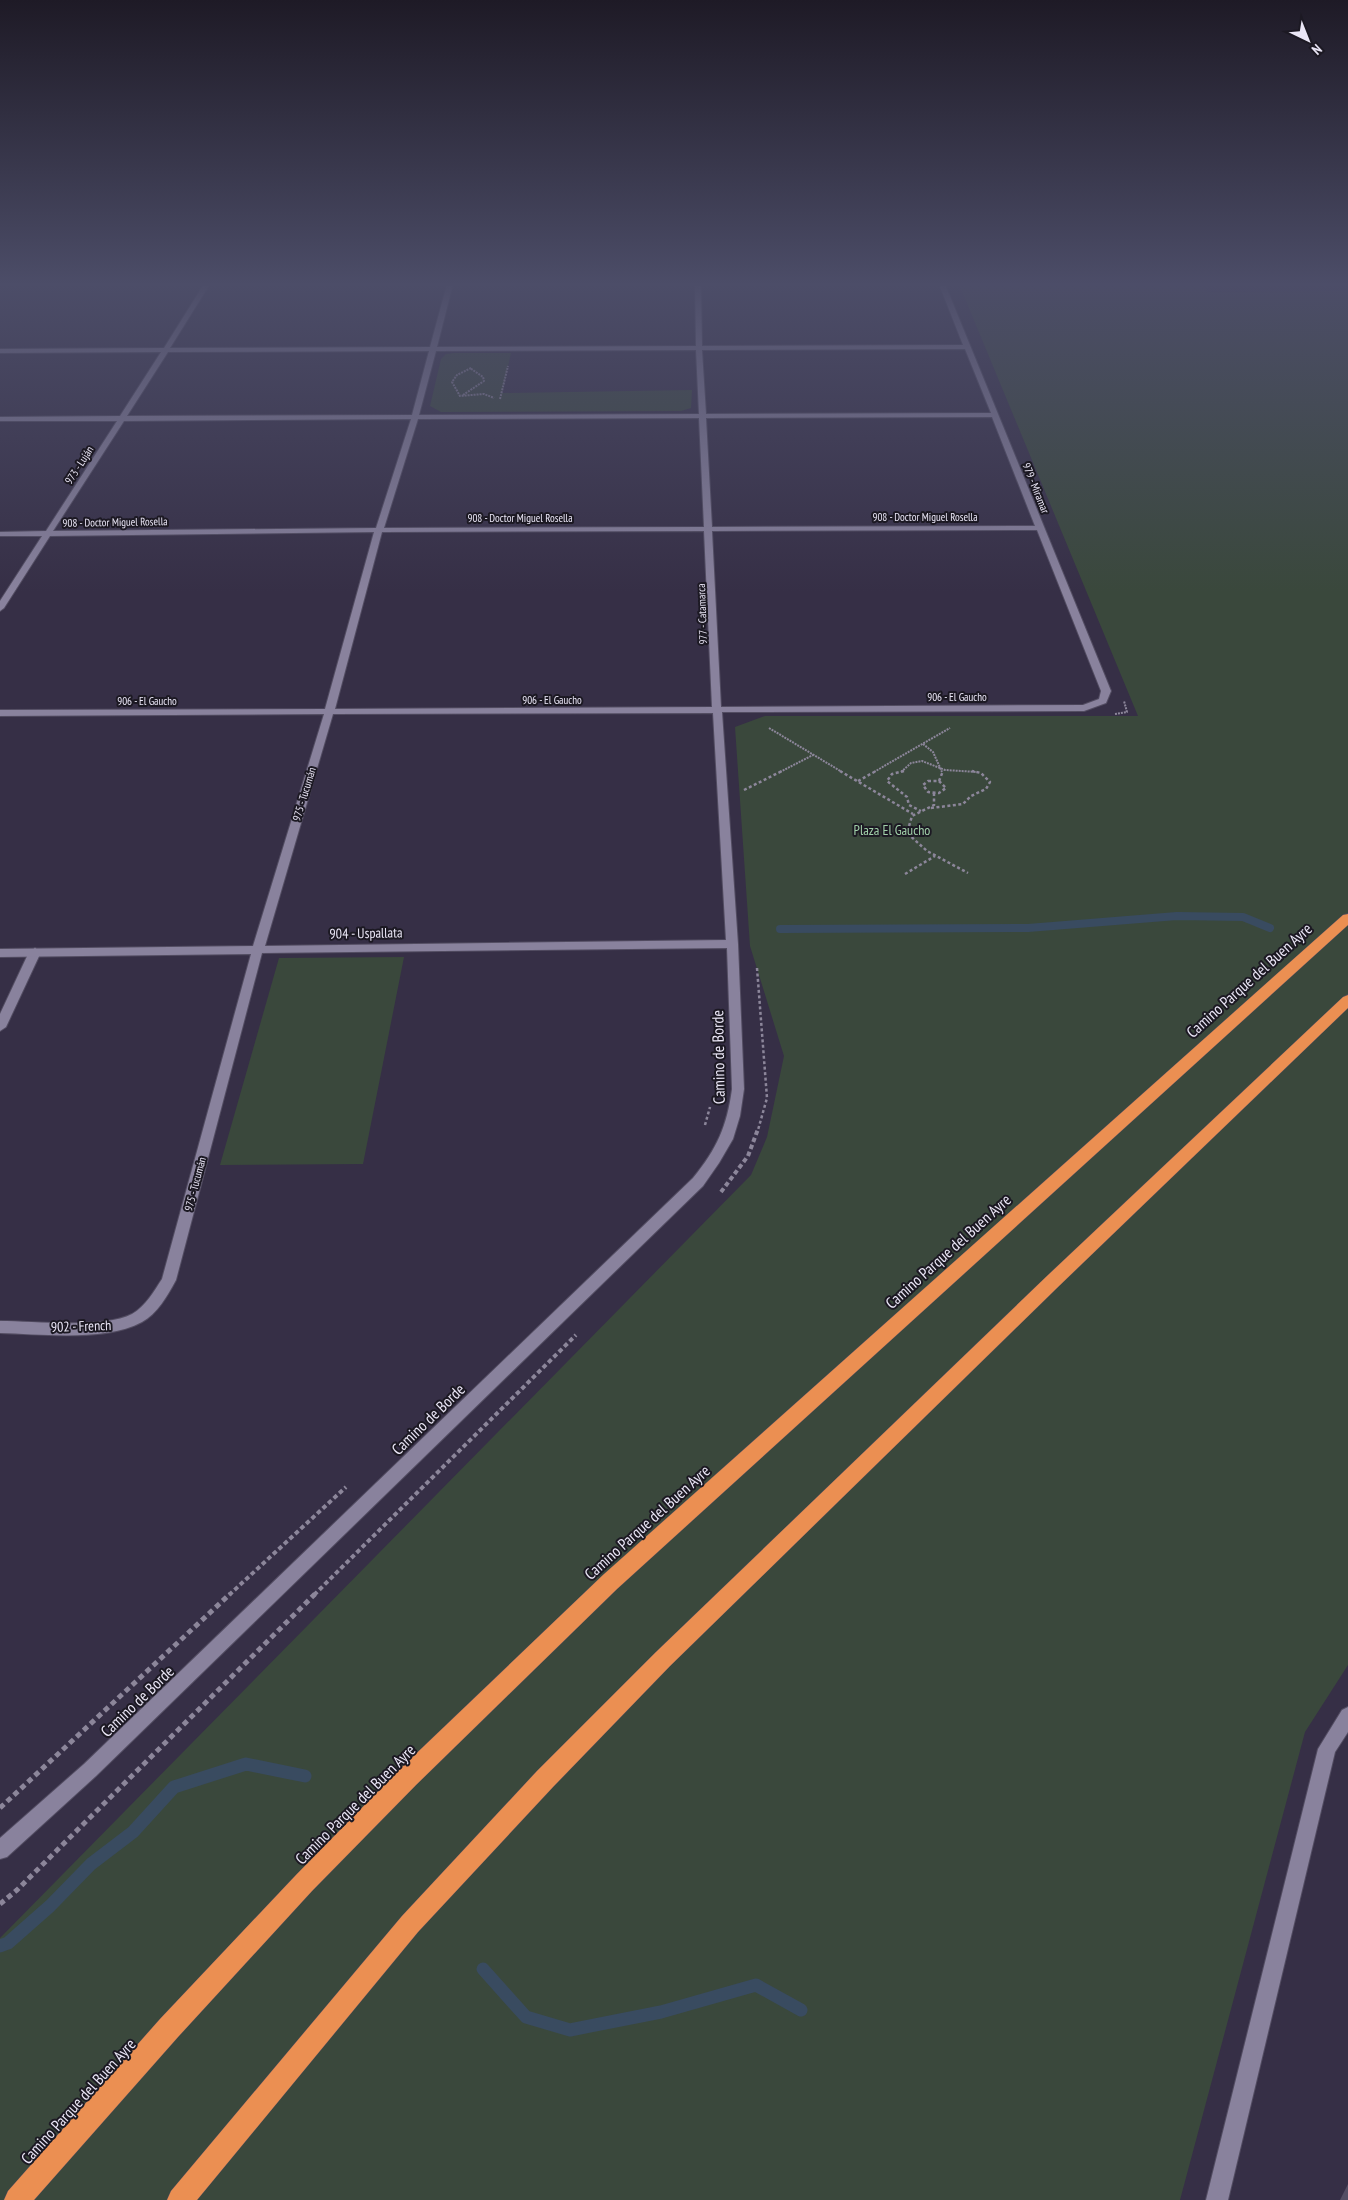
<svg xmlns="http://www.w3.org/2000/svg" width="1348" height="2200" font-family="'PT Sans Narrow',sans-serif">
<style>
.green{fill:#3a483c}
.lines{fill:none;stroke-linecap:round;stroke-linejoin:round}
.stream-far1{stroke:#394b60;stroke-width:8}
.stream{stroke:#394b60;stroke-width:13}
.lane-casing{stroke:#524c61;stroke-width:2}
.street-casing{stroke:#524c61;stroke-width:2}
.highway-casing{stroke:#524c61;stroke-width:1}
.path-far3{stroke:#8c869a;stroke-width:2;stroke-dasharray:2 1;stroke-linecap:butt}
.path-far2{stroke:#8c869a;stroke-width:2.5;stroke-dasharray:3 2.5;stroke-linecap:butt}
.path-far1{stroke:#8c869a;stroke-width:4;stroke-dasharray:4.5 3;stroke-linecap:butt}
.path{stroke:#8c869a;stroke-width:5;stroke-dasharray:5.5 4;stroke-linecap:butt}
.lane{fill:#89829d;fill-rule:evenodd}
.street{fill:#89829d;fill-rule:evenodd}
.highway{fill:#eb8f52;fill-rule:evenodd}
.wall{fill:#544e64}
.labels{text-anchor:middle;stroke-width:4;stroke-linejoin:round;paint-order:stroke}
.far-street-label{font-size:11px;fill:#eae6f6;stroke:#1c1923}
.park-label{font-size:14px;fill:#a1d0a9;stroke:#1c1923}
.street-label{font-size:14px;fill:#eae6f6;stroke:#1c1923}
.near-street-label{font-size:16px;fill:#eae6f6;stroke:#1c1923}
</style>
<rect width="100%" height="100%" fill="#362f46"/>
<g class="green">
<path d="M959,284H1201L1208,292L1348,291V1665L1305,1732L1180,2200H0V1938L751,1175L767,1137L784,1056L750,946L735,727L765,716H1138Z"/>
<path d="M454,353H511L502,393L692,390L691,408L681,411L441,412L430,406L441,359L446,354Z"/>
<path d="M404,957L363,1164L220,1165L279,958Z"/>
</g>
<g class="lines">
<path class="stream-far1" d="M780,929L1028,928L1177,916L1243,917L1270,928"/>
<g class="stream">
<path d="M0,1946L8,1943L50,1906L91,1864L133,1832L174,1787L246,1764L305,1776"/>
<path d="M483,1969L526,2017L570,2030L661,2012L756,1985L801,2010"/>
</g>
<g class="lane-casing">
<g id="lane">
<path d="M35,948L41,952L6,1027L0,1031V1014L29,952Z"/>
<path d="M1348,1707V1732L1335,1752L1228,2200H1206L1318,1749L1342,1710Z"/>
</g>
</g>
<g class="street-casing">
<path id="street" d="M204,284H210L170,348L430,347L447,284H453L437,347L696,346L695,284H701L702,346L963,345L939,284H945L1111,691L1106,703L1084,711L722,712L738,944L744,1089L740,1116L733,1139L719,1163L703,1186L96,1776L7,1857L0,1859V1838L84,1764L693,1178C717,1149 727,1126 732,1089L727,948L262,953L176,1280C168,1295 157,1314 142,1322C105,1342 41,1334 0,1333V1321C33,1321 104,1329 132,1314C146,1306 154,1291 162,1279L251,954L0,957V949L253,946L324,714L0,716V710L325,709L374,532L50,536L4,608L0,611V601L42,536H0V532L46,531L117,421H0V417L120,416L161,352L0,353V349L164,348ZM965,349L991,413L706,414L702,350ZM696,350L699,414L419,415L436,351ZM429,351L412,415L127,416L168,352ZM992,417L1035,526L712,527L706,418ZM699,418L704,527L384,528L418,419ZM411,419L376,528L53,531L124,421ZM1037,530L1101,691L1099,699L1083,705L721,707L712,531ZM704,531L712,707L335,709L382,532ZM713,713L726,940L265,946L333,714Z"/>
</g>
<g class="highway-casing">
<g id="highway">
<path d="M1348,914V925L617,1589L416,1785L312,1891L178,2037L34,2200H4L8,2191L160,2019L296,1875L400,1769L603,1575L1343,915Z"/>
<path d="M1348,995V1008L1059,1286L670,1666L553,1787L418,1932L197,2200H167L171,2191L402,1916L537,1771L656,1652L1047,1276L1343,997Z"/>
</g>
</g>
<g class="path-far3">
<path d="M471,368L457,375L452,382L460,396L484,394L494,398"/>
<path d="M463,395L484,381L483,377L470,368"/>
<path d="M500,399L508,366"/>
<path d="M1115,714L1127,712L1124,701"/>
<path d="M769,728L842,772"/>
<path d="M923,744L933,752L942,772"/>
<path d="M780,772L813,755"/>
<path d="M874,772L950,728"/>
<path d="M901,772L911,763L922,761L945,770L977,772"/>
</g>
<g class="path-far2">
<path d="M840,771L913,814"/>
<path d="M904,771L892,774L887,781L907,797L909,805L921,811"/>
<path d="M858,781L876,771"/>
<path d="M928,781H939L946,788L939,793L928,792L923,785Z"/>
<path d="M939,781L943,771"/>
<path d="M744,790L782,771"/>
<path d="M934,793V805L912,816L907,833L927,851L968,873"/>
<path d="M931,808L963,804L971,796L986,789L990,782L981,773L972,771"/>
<path d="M905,874L935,856"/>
<path d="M757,968L767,1098L758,1130"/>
<path d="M705,1125L710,1107"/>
</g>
<g class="path-far1">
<path d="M721,1192L748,1156L758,1129"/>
<path d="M229,1595L346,1487"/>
<path d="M314,1595L576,1335"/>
</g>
<g class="path">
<path d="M0,1808L230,1594"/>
<path d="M0,1904L17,1890L315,1594"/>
</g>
<use href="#lane" class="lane"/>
<use href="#street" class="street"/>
<use href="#highway" class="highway"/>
</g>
<path class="wall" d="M1348,2184V2200H1340Z"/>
<linearGradient id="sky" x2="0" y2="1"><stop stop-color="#1e1a26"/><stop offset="0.48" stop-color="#4c4d68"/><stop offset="1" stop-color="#4c4d68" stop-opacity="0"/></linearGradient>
<rect width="1348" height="592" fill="url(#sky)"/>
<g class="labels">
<g class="far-street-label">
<text transform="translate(79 465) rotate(-57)" y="4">973 - Luján</text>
<text transform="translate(1036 488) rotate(68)" y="4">979 - Miramar</text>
<text x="925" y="521">908 - Doctor Miguel Rosella</text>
<text x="520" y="522">908 - Doctor Miguel Rosella</text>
<text transform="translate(115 522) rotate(-1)" y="4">908 - Doctor Miguel Rosella</text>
<text transform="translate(702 614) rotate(-92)" y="4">977 - Catamarca</text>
<text x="957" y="701">906 - El Gaucho</text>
<text x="552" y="704">906 - El Gaucho</text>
<text x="147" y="705">906 - El Gaucho</text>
<text transform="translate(304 794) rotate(-73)" y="4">975 - Tucumán</text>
<text transform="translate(195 1184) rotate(-75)" y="4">975 - Tucumán</text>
</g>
<g class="park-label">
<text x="892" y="835">Plaza El Gaucho</text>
</g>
<g class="street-label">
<text transform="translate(366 933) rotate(-1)" y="5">904 - Uspallata</text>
<text transform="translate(81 1326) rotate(-2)" y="5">902 - French</text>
</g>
<g class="near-street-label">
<text transform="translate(1249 980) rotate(-42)" y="6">Camino Parque del Buen Ayre</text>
<text transform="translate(718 1057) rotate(-91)" y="6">Camino de Borde</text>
<text transform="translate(948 1251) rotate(-42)" y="6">Camino Parque del Buen Ayre</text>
<text transform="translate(428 1419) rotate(-44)" y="6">Camino de Borde</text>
<text transform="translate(647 1522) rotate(-42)" y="6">Camino Parque del Buen Ayre</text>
<text transform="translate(137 1701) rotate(-44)" y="6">Camino de Borde</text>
<text transform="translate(355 1804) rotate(-45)" y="6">Camino Parque del Buen Ayre</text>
<text transform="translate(78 2101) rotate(-48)" y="6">Camino Parque del Buen Ayre</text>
</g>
</g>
<g transform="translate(1308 40) rotate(137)" stroke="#1c1923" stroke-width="4" paint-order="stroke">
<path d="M0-4L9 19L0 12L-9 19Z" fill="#eae6f6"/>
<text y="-8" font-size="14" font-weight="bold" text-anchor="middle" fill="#eae6f6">N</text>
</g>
</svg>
